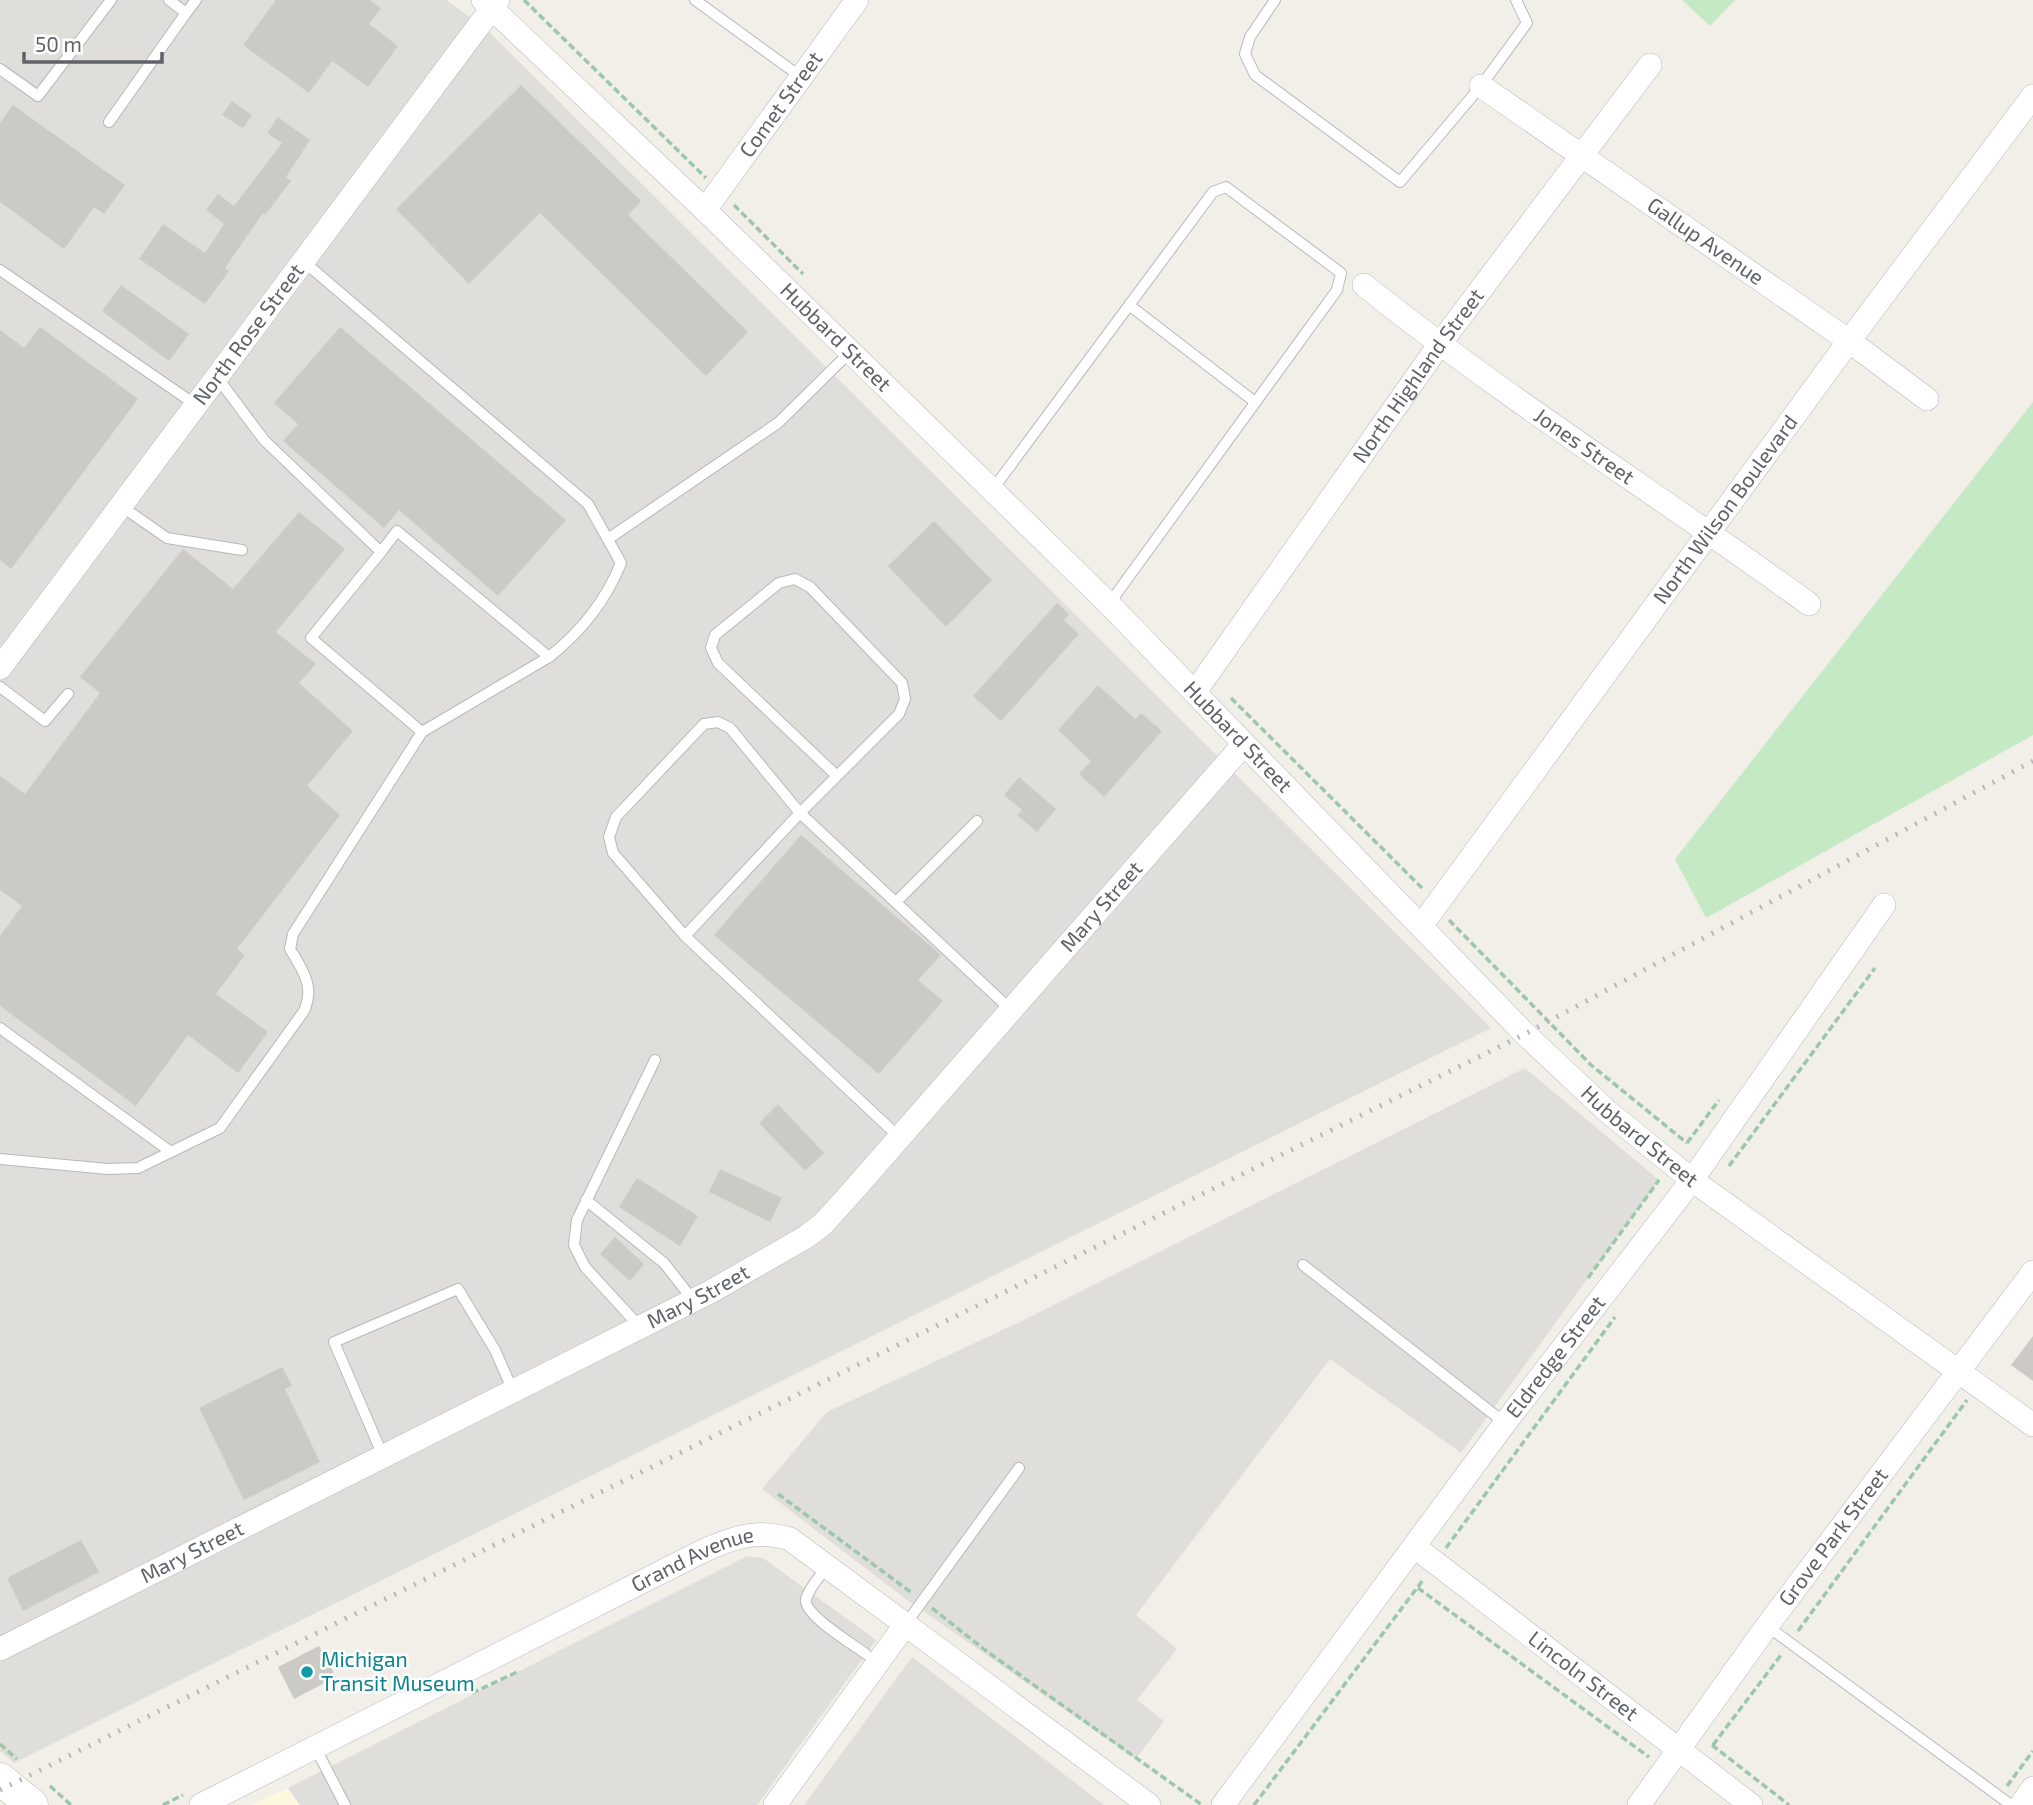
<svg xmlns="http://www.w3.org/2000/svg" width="2033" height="1805" font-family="'Exo 2',sans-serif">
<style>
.commercial{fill:#fef7e0}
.industrial{fill:#e0deda}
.green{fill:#c5e8c5}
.building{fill:#cccac5}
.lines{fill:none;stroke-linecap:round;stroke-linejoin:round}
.service-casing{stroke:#b5b8bc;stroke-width:12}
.minor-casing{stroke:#b5b8bc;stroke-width:24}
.secondary-casing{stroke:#b6babf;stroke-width:33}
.path{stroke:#9cc7a9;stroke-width:3.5;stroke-dasharray:7 3.5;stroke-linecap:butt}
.service{stroke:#fff;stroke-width:10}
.minor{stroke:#fff;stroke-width:23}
.secondary{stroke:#fff;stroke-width:32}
.rail{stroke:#b6b7b8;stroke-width:5;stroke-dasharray:2 9;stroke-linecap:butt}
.culture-dot{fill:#0f9aa8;stroke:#fff;stroke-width:2.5}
.labels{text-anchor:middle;stroke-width:5;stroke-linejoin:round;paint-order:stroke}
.street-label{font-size:21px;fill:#5f6368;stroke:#fff}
.culture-label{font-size:21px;fill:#0d838f;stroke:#fff;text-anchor:start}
</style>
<rect width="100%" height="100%" fill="#f1efe8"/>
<path class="commercial" d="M288,1788L300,1805H250Z"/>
<g class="industrial">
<path d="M0,0H446L486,29L1491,1028L14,1763L0,1751Z"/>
<path d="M1525,1068L1659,1180L1461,1453L1330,1359L1136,1615L1177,1649L1137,1700L1164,1721L1136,1759L907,1600L762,1489L827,1412L1022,1321Z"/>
<path d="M747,1556L763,1558L876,1640L757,1805H300L288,1788Z"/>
<path d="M912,1657L1104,1805H804Z"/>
</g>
<g class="green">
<path d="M1682,0H1735L1710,26Z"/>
<path d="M2033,402V735L1706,918L1675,859Z"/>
</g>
<g class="building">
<path d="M276,0H370L381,8L369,24L398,46L368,87L332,61L309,93L243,45Z"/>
<path d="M521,85L641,201L628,215L748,332L706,376L540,213L469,284L396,209Z"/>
<path d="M232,101L252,115L243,128L222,115Z"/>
<path d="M13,105L125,185L104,214L94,207L64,249L0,202V123Z"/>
<path d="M278,117L310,140L286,177L291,181L265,215L263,213L225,268L229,271L205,304L139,259L163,224L205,253L224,224L206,210L218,194L234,206L282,143L267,133Z"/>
<path d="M121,285L189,334L169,361L102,311Z"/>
<path d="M40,327L138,399L11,569L0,560V330L24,348Z"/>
<path d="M340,327L566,520L498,596L399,510L384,528L283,441L298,424L274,403Z"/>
<path d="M299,512L345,549L276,632L316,664L299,683L353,731L307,786L340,815L237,949L245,955L216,994L268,1032L238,1073L188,1035L136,1106L0,1006V936L22,906L0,890V776L25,794L100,693L80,677L183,549L233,589Z"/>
<path d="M934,521L992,580L946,627L888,566Z"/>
<path d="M1057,603L1069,614L1064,620L1079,634L1001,721L973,696Z"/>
<path d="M1098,685L1135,719L1141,713L1162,731L1104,797L1079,774L1091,761L1058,730Z"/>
<path d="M1019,777L1056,809L1037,832L1017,815L1022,810L1004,795Z"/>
<path d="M801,835L941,955L918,980L943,1001L879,1074L714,935Z"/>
<path d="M778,1104L824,1153L805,1171L759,1123Z"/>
<path d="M720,1169L782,1198L770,1222L709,1192Z"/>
<path d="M637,1178L698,1216L680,1246L619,1207Z"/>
<path d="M615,1237L644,1264L630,1281L600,1254Z"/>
<path d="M2033,1336V1381L2011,1365Z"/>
<path d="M282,1367L292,1386L285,1389L320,1462L244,1500L199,1408Z"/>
<path d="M81,1540L99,1572L23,1611L7,1578Z"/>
<path d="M319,1646L336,1677L294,1699L278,1667Z"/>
</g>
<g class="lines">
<g class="service-casing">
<g id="service">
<path d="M169,0L186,13L196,0"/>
<path d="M695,0L801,77"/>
<path d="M1275,0L1250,37L1245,54L1255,75L1400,182L1481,86L1527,23L1516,0"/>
<path d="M0,69L38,96L111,0"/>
<path d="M109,122L186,13"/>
<path d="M0,270L196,405"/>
<path d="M1129,305L1255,402"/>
<path d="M217,377L264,440L381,552L397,531L549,657C581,632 606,600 621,563L588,504L303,261"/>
<path d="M993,489L1213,192L1226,187L1341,273L1337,290L1109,604"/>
<path d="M121,506L167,538L242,550"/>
<path d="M608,539L778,423L850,352"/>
<path d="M381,552L311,638L422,732L549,657"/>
<path d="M0,687L45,721L68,694"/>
<path d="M896,902L977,821"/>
<path d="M685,936L613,853L609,837L616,817L704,724L718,722L730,728L800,813L899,714L905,699L902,683L810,587L795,579L779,583L715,635L711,648L718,663L837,776"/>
<path d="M0,1028L171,1152"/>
<path d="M900,1138L685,936L800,813L1011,1010"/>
<path d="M0,1159L108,1169L138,1168L220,1128L304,1011C315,986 303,971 290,949L293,934L422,732"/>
<path d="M586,1200L664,1263L693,1300"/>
<path d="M1303,1265L1505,1423"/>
<path d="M640,1327L585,1267L574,1245L577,1220L655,1060"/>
<path d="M383,1456L334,1342L458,1289L495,1350L513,1391"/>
<path d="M827,1566C821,1575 809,1588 806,1599C803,1615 853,1644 866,1654"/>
<path d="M905,1625L1019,1468"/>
<path d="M1767,1626L2011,1805"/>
<path d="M315,1747L345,1805"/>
</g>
</g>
<g class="minor-casing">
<g id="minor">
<path id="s1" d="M483,0L705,210L1109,604L1525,1034L1607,1111L1692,1180L2033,1425"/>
<path id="s2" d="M1481,86L1849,341L1927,399"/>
<path id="s3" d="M705,210L857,0"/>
<path id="s4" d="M1364,285C1506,399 1661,496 1809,604"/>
<path id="s5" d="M0,668L498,0"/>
<path id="s6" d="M1195,692L1439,345L1650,65"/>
<path id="s7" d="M1421,926L1849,341L2033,96"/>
<path id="s8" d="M1415,1547L1751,1805"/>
<path id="s9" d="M0,1649L710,1292L806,1237L823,1224L851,1193L1244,744"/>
<path id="s10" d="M201,1805L703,1551C734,1537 757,1529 790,1539L1149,1805"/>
<path d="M775,1805L905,1625"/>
<path id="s11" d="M1223,1805L1505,1423L1692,1180L1884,905"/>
<path id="s12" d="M1639,1805L1767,1626L2033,1272"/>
<path d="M2021,1805L2033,1788"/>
</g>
</g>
<g class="secondary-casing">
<path id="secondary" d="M0,1779L32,1805"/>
</g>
<g class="path">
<path d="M524,0L706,178"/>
<path d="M734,205L803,274"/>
<path d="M1231,698L1424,890"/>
<path d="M1449,920L1591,1065L1687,1143"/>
<path d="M1687,1143L1719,1100"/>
<path d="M1729,1166L1875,968"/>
<path d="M1588,1278L1659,1180"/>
<path d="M778,1494L912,1593"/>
<path d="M1446,1548L1615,1317"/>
<path d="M1418,1588L1649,1757"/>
<path d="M932,1608L985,1650L1202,1805"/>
<path d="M1798,1631L1967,1400"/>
<path d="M472,1693L517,1672"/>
<path d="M0,1744L17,1759"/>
<path d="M1712,1745L1789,1805"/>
<path d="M1713,1745L1781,1655"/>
<path d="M50,1786L71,1805"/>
<path d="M2007,1786L2033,1751"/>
<path d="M163,1805L183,1795"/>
<path d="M1254,1805L1423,1580"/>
</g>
<use href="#service" class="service"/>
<use href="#minor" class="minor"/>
<use href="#secondary" class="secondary"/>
<path class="rail" d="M0,1790L1525,1034L2033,761"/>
</g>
<circle class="culture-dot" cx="307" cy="1672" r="7"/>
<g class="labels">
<g class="street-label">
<text dy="7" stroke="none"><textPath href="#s3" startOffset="130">Comet Street</textPath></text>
<text dy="7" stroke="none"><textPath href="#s2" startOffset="273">Gallup Avenue</textPath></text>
<text dy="7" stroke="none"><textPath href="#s5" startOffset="416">North Rose Street</textPath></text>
<text dy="7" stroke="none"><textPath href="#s1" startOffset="488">Hubbard Street</textPath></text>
<text dy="7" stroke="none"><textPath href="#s6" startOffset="387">North Highland Street</textPath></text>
<text dy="7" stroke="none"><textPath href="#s4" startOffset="273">Jones Street</textPath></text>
<text dy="7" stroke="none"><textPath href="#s7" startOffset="516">North Wilson Boulevard</textPath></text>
<text dy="7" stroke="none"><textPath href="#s1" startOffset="1055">Hubbard Street</textPath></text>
<text dy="7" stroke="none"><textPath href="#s9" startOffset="1349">Mary Street</textPath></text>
<text dy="7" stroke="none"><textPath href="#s1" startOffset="1622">Hubbard Street</textPath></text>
<text dy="7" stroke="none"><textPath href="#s9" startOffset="782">Mary Street</textPath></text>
<text dy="7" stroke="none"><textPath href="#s11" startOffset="558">Eldredge Street</textPath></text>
<text dy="7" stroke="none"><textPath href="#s12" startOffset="331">Grove Park Street</textPath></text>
<text dy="7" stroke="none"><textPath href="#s9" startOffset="215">Mary Street</textPath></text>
<text dy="7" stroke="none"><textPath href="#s10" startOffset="550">Grand Avenue</textPath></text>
<text dy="7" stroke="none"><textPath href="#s8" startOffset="212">Lincoln Street</textPath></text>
</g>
<g class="culture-label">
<text x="321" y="1667">Michigan<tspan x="321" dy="24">Transit Museum</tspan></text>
</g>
</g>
<path d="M24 52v10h138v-10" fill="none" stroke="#5f6368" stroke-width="3.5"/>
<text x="35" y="52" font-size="21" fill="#5f6368" stroke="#ffffff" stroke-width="5" paint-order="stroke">50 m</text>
</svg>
